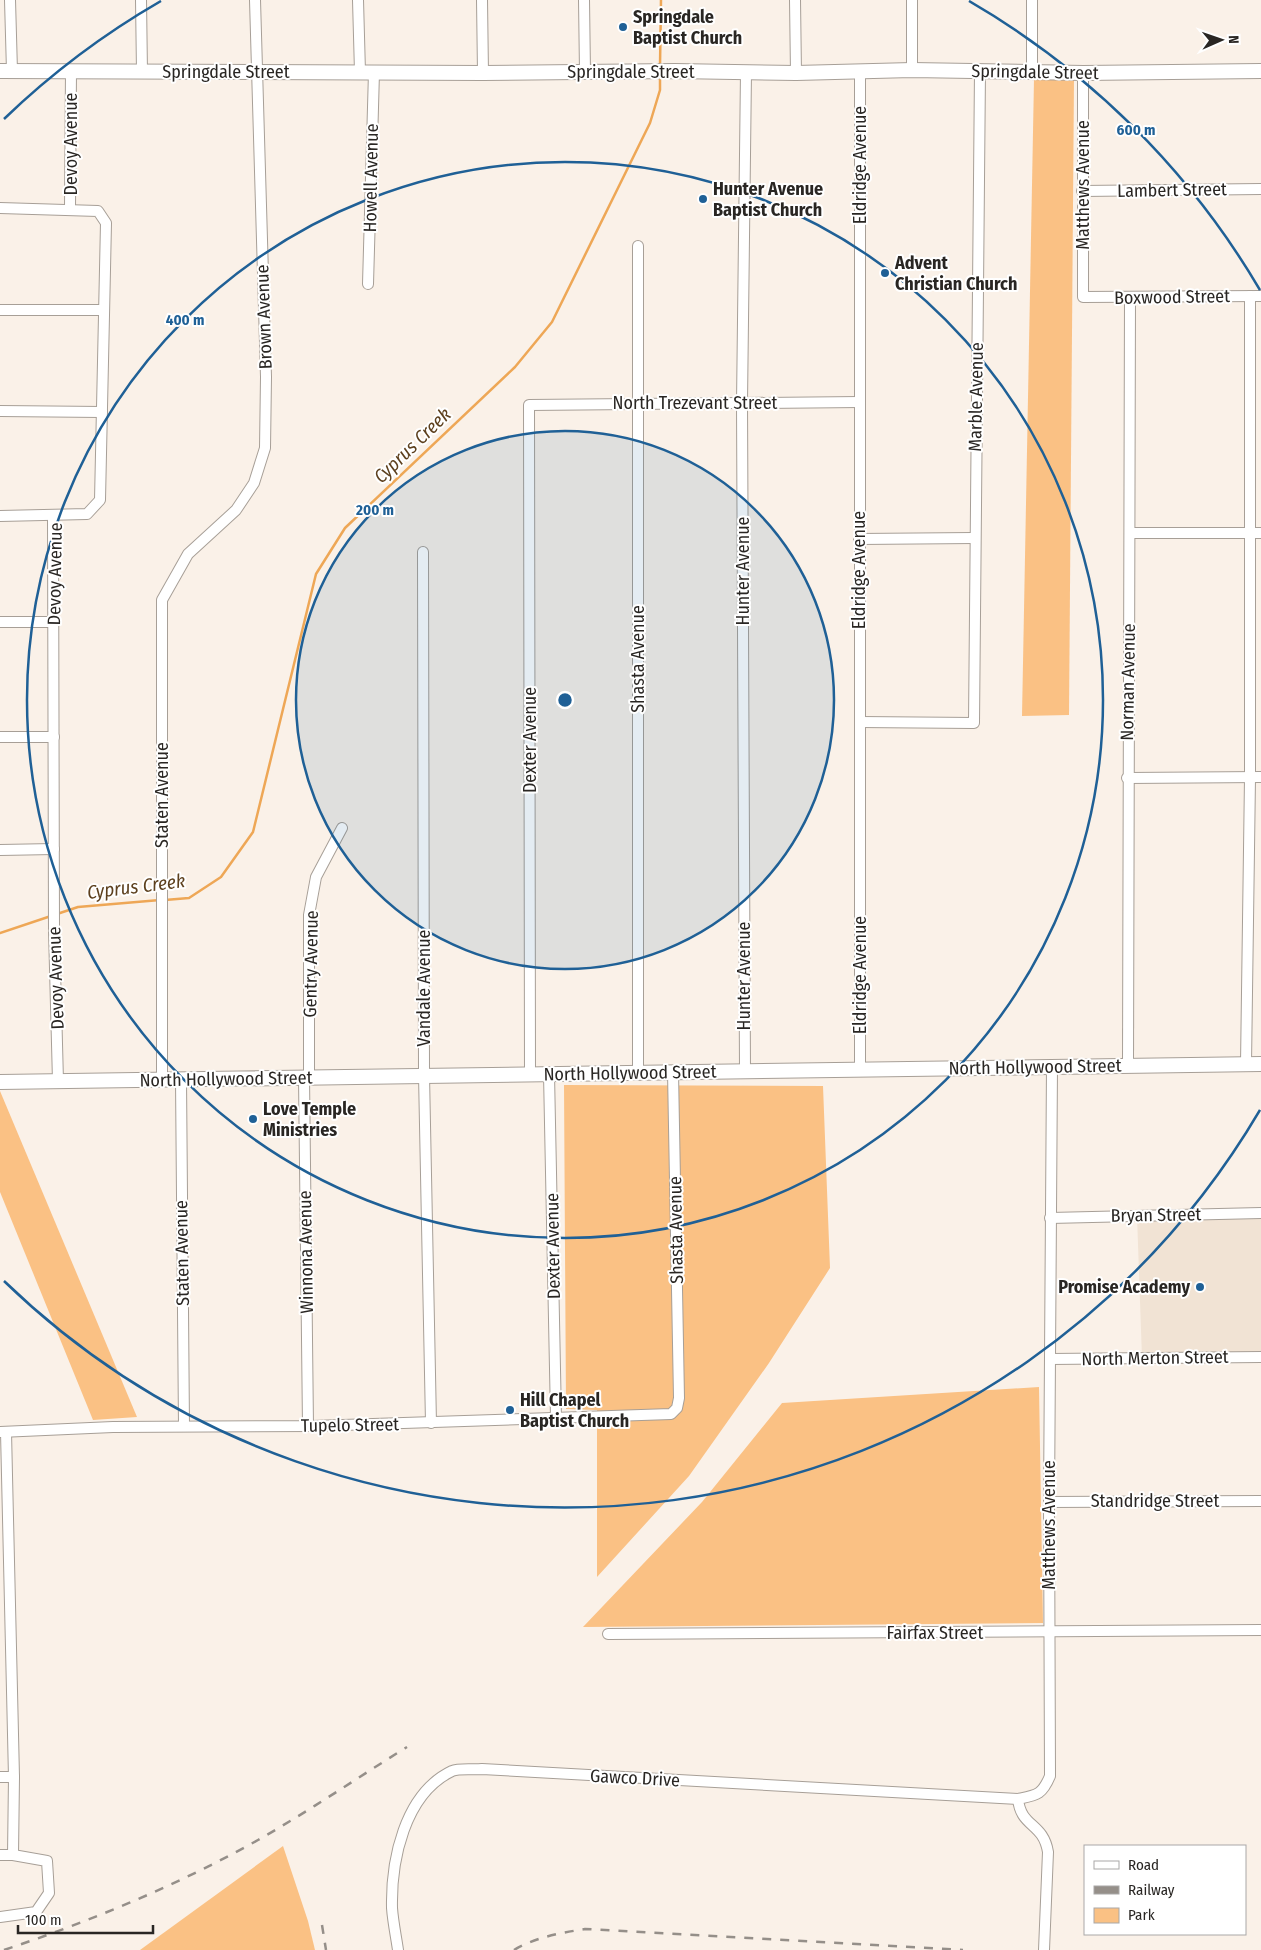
<svg xmlns="http://www.w3.org/2000/svg" width="1261" height="1950" font-family="'Fira Sans Condensed',sans-serif">
<style>
.built{fill:#f1e3d4}
.green{fill:#fac184}
.lines{fill:none;stroke-linecap:round;stroke-linejoin:round}
.stream{stroke:#eea756;stroke-width:2.5}
.street-casing{stroke:#a79f97;stroke-width:12}
.secondary-casing{stroke:#a79f97;stroke-width:16}
.street{stroke:#fff;stroke-width:10}
.secondary{stroke:#fff;stroke-width:14}
.rail{stroke:#958f89;stroke-width:2.5;stroke-dasharray:9 9;stroke-linecap:butt}
.ring{fill:none;stroke:#1f6096;stroke-width:2.5}
.poi-dot{fill:#1f6096;stroke:#fff;stroke-width:2}
.labels{text-anchor:middle;stroke-width:4;stroke-linejoin:round;paint-order:stroke}
.poi-label{font-size:18px;font-weight:bold;fill:#292623;stroke:#fff;text-anchor:start}
.street-label{font-size:18px;fill:#292623;stroke:#fff}
.water-label{font-size:19px;font-style:italic;fill:#5d401e;stroke:#fff}
.centre{fill:#1f6096;stroke:#fff;stroke-width:2.5}
.ring-label{font-size:15px;text-anchor:middle;font-weight:bold;fill:#1f6096;stroke:#fff;stroke-width:4;stroke-linejoin:round;paint-order:stroke}
</style>
<rect width="100%" height="100%" fill="#faf1e8"/>
<path class="built" d="M1261,1213V1357L1142,1358L1137,1216Z"/>
<g class="green">
<path d="M1034,79H1074L1069,715L1022,716Z"/>
<path d="M564,1085L823,1086L830,1268L769,1363L689,1476L597,1577V1410L566,1409Z"/>
<path d="M0,1091L137,1417L93,1420L0,1192Z"/>
<path d="M1039,1387L1043,1623L583,1627L702,1502L782,1403Z"/>
<path d="M283,1846L308,1921L315,1950H140Z"/>
</g>
<g class="lines">
<g class="stream">
<path d="M660,66L661,0"/>
<path d="M165,900L189,898L221,877L253,832L316,574L345,528L515,367L552,322L650,123L660,90V76"/>
<path d="M57,914L78,907L160,900"/>
<path d="M0,933L51,916"/>
</g>
<g class="street-casing">
<g id="street">
<path d="M10,0L12,71"/>
<path d="M141,0L142,72"/>
<path d="M358,0L360,72"/>
<path d="M482,0L483,73"/>
<path d="M584,0L585,72"/>
<path d="M795,0L796,73"/>
<path d="M1032,0V71"/>
<path d="M912,70V0"/>
<path d="M1083,73V297L1261,296"/>
<path d="M1082,191L1261,189"/>
<path d="M0,208L98,211L106,223L100,500L87,514L0,516"/>
<path d="M70,208L71,71"/>
<path d="M368,284L374,72"/>
<path d="M0,310H103"/>
<path d="M0,411L102,412"/>
<path d="M53,516L54,931L58,1081"/>
<path d="M1131,533H1261"/>
<path d="M859,539L974,538"/>
<path d="M423,552L424,1075L431,1423"/>
<path d="M0,622H53"/>
<path d="M860,722L974,723L980,71"/>
<path d="M0,737H54"/>
<path d="M1127,778L1261,777"/>
<path d="M0,850L54,849"/>
<path d="M1246,1064L1250,778V296"/>
<path d="M1128,1066L1130,298"/>
<path d="M860,1069V71"/>
<path d="M745,1071L742,403L746,72"/>
<path d="M638,1072V246"/>
<path d="M530,1074L529,405L860,402"/>
<path d="M549,1074L556,1418"/>
<path d="M304,1077L308,1426"/>
<path d="M309,1077V915L316,877L342,828"/>
<path d="M162,1080V600L188,554L236,510L254,483L265,448L266,377L255,0"/>
<path d="M181,1080L184,1426"/>
<path d="M1050,1218L1261,1213"/>
<path d="M1050,1359L1261,1357"/>
<path d="M0,1432L113,1427L312,1426L671,1414L677,1408L679,1398L673,1072"/>
<path d="M1049,1502L1261,1501"/>
<path d="M608,1634L1261,1630"/>
<path d="M0,1777H14"/>
<path d="M0,1855H13"/>
<path d="M0,1917L36,1912L49,1893L47,1861L13,1855L14,1777L6,1432"/>
<path d="M398,1950C396,1936 393,1922 392,1908C391,1861 404,1794 452,1771C459,1768 473,1770 482,1769L1018,1799"/>
<path d="M1044,1950L1048,1852C1043,1822 1021,1828 1018,1799C1037,1795 1042,1795 1050,1776L1049,1502L1052,1067"/>
</g>
</g>
<g class="secondary-casing">
<g id="secondary">
<path d="M0,71L483,73L675,71L796,73L912,70L1083,73L1261,71"/>
<path d="M0,1082L1261,1064"/>
</g>
</g>
<use href="#street" class="street"/>
<use href="#secondary" class="secondary"/>
<g class="rail">
<path d="M322,1925L326,1950"/>
<path d="M4,1950C91,1921 178,1885 258,1840C309,1811 357,1778 407,1747"/>
<path d="M514,1950C536,1937 560,1933 585,1929L963,1950"/>
</g>
</g>
<circle cx="565" cy="700" r="269" fill="#1f6096" fill-opacity=".12"/>
<g class="ring">
<circle cx="565" cy="700" r="269"/>
<circle cx="565" cy="700" r="538"/>
<path d="M1260 1110A807 807 0 0 1 4 1281M4 119A807 807 0 0 1 161 1M969 1A807 807 0 0 1 1260 290"/>
</g>
<g class="poi-dot">
<circle cx="623" cy="27" r="5"/>
<circle cx="703" cy="199" r="5"/>
<circle cx="885" cy="273" r="5"/>
<circle cx="253" cy="1119" r="5"/>
<circle cx="1200" cy="1287" r="5"/>
<circle cx="510" cy="1410" r="5"/>
</g>
<g class="labels">
<g class="poi-label">
<text x="633" y="23">Springdale<tspan x="633" dy="21">Baptist Church</tspan></text>
<text x="713" y="195">Hunter Avenue<tspan x="713" dy="21">Baptist Church</tspan></text>
<text x="895" y="269">Advent<tspan x="895" dy="21">Christian Church</tspan></text>
<text x="263" y="1115">Love Temple<tspan x="263" dy="21">Ministries</tspan></text>
<text x="1190" y="1293" text-anchor="end">Promise Academy</text>
<text x="520" y="1406">Hill Chapel<tspan x="520" dy="21">Baptist Church</tspan></text>
</g>
<g class="street-label">
<text x="226" y="78">Springdale Street</text>
<text x="631" y="78">Springdale Street</text>
<text transform="translate(1035 72) rotate(1)" y="6">Springdale Street</text>
<text transform="translate(71 144) rotate(-90)" y="6">Devoy Avenue</text>
<text transform="translate(860 165) rotate(-90)" y="6">Eldridge Avenue</text>
<text transform="translate(371 178) rotate(-89)" y="6">Howell Avenue</text>
<text transform="translate(1083 185) rotate(-90)" y="6">Matthews Avenue</text>
<text transform="translate(1172 190) rotate(-1)" y="6">Lambert Street</text>
<text transform="translate(1172 297) rotate(-1)" y="6">Boxwood Street</text>
<text transform="translate(264 317) rotate(-92)" y="6">Brown Avenue</text>
<text transform="translate(976 397) rotate(-89)" y="6">Marble Avenue</text>
<text x="695" y="409">North Trezevant Street</text>
<text transform="translate(859 570) rotate(-90)" y="6">Eldridge Avenue</text>
<text transform="translate(743 571) rotate(-90)" y="6">Hunter Avenue</text>
<text transform="translate(55 574) rotate(-89)" y="6">Devoy Avenue</text>
<text transform="translate(638 659) rotate(-90)" y="6">Shasta Avenue</text>
<text transform="translate(1128 682) rotate(-89)" y="6">Norman Avenue</text>
<text transform="translate(530 740) rotate(-90)" y="6">Dexter Avenue</text>
<text transform="translate(162 795) rotate(-90)" y="6">Staten Avenue</text>
<text transform="translate(311 964) rotate(-89)" y="6">Gentry Avenue</text>
<text transform="translate(860 975) rotate(-90)" y="6">Eldridge Avenue</text>
<text transform="translate(744 976) rotate(-90)" y="6">Hunter Avenue</text>
<text transform="translate(56 978) rotate(-92)" y="6">Devoy Avenue</text>
<text transform="translate(424 988) rotate(-90)" y="6">Vandale Avenue</text>
<text transform="translate(1035 1067) rotate(-1)" y="6">North Hollywood Street</text>
<text transform="translate(630 1073) rotate(-1)" y="6">North Hollywood Street</text>
<text transform="translate(226 1079) rotate(-1)" y="6">North Hollywood Street</text>
<text transform="translate(1156 1215) rotate(-1)" y="6">Bryan Street</text>
<text transform="translate(676 1230) rotate(-91)" y="6">Shasta Avenue</text>
<text transform="translate(553 1246) rotate(-91)" y="6">Dexter Avenue</text>
<text transform="translate(306 1252) rotate(-91)" y="6">Winnona Avenue</text>
<text transform="translate(182 1253) rotate(-91)" y="6">Staten Avenue</text>
<text transform="translate(1155 1358) rotate(-1)" y="6">North Merton Street</text>
<text transform="translate(350 1425) rotate(-1)" y="6">Tupelo Street</text>
<text x="1155" y="1507">Standridge Street</text>
<text transform="translate(1049 1525) rotate(-90)" y="6">Matthews Avenue</text>
<text x="935" y="1639">Fairfax Street</text>
<text transform="translate(635 1778) rotate(3)" y="6">Gawco Drive</text>
</g>
<g class="water-label">
<text transform="translate(412 445) rotate(-44)" y="7">Cyprus Creek</text>
<text transform="translate(136 886) rotate(-7)" y="7">Cyprus Creek</text>
</g>
</g>
<circle cx="565" cy="700" r="8" class="centre"/>
<g class="ring-label">
<text x="1136" y="135">600 m</text>
<text x="185" y="325">400 m</text>
<text x="375" y="515">200 m</text>
</g>
<rect x="1084" y="1845" width="162" height="90" fill="#ffffff" stroke="#a9a8a7"/>
<rect x="1094" y="1861" width="25" height="8" fill="#ffffff" stroke="#a9a8a7"/>
<text x="1128" y="1870" font-size="15" fill="#292623">Road</text>
<rect x="1094" y="1886" width="25" height="8" fill="#958f89" stroke="#a9a8a7"/>
<text x="1128" y="1895" font-size="15" fill="#292623">Railway</text>
<rect x="1094" y="1908" width="25" height="15" fill="#fac184" stroke="#a9a8a7"/>
<text x="1128" y="1920" font-size="15" fill="#292623">Park</text>
<g transform="translate(1221 40) rotate(88)" stroke="#ffffff" stroke-width="4" paint-order="stroke">
<path d="M0-4L9 19L0 12L-9 19Z" fill="#292623"/>
<text y="-8" font-size="14" font-weight="bold" text-anchor="middle" fill="#292623">N</text>
</g>
<path d="M18 1925v8h135v-8" fill="none" stroke="#292623" stroke-width="2.5"/>
<text x="25" y="1925" font-size="15" fill="#292623" stroke="#ffffff" stroke-width="4" paint-order="stroke">100 m</text>
</svg>
